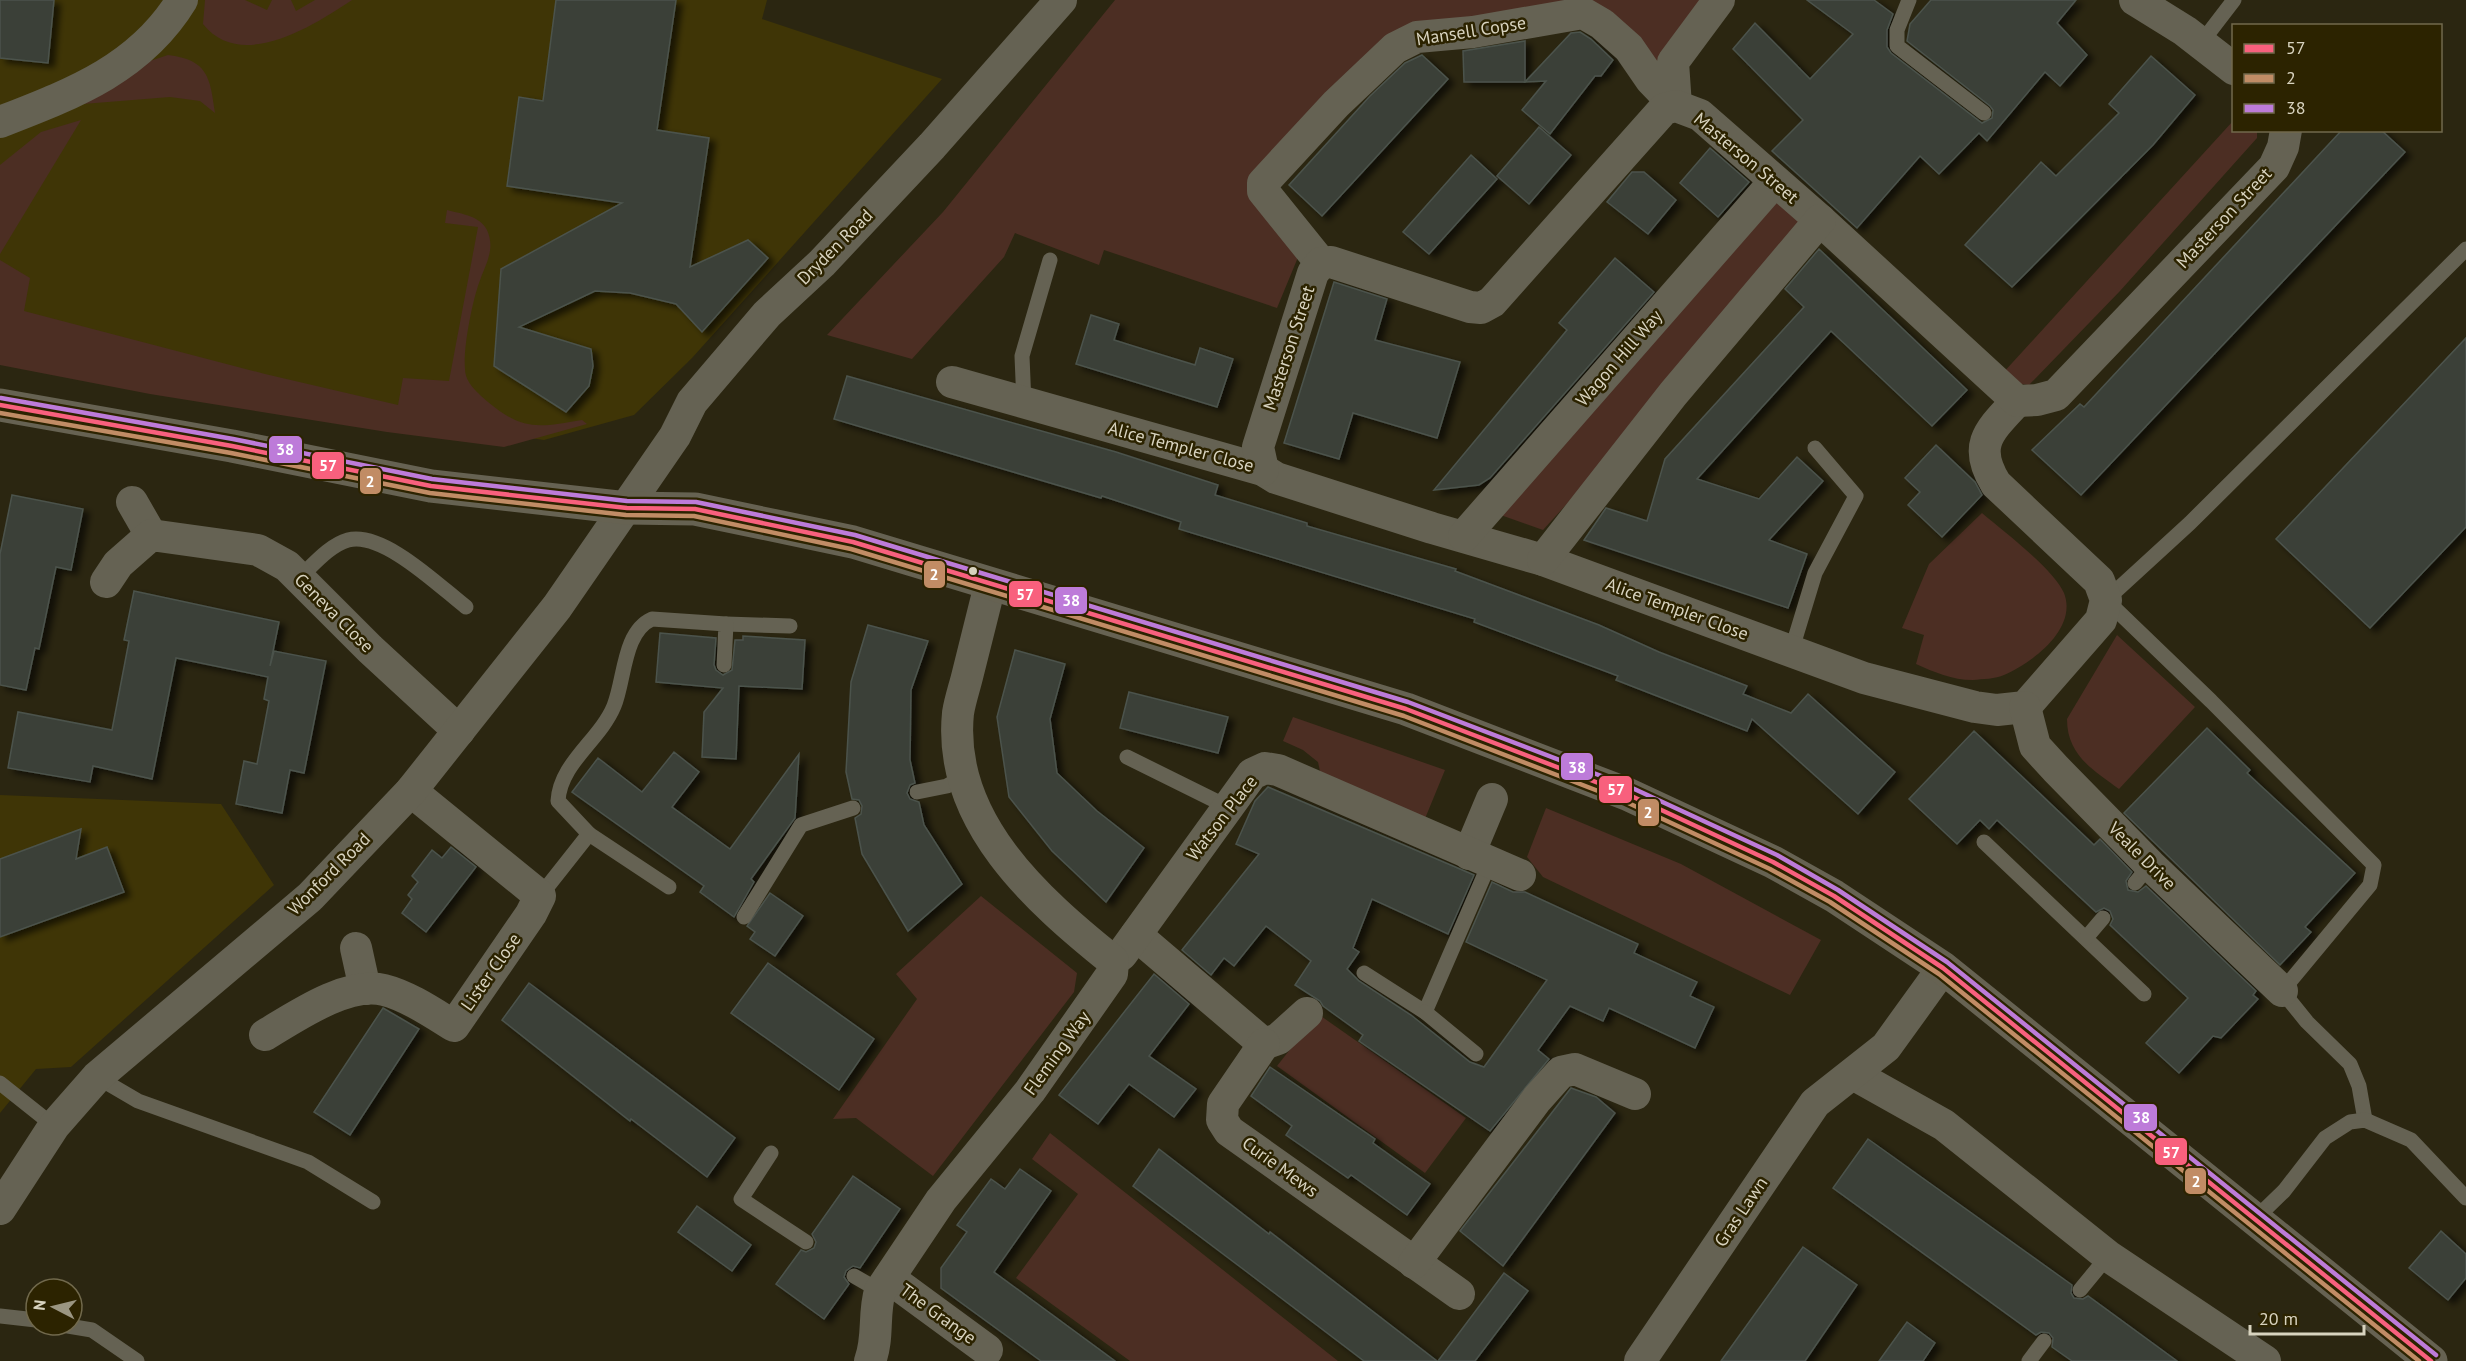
<svg xmlns="http://www.w3.org/2000/svg" width="2466" height="1361" font-family="'PT Sans',sans-serif">
<style>
.built{fill:#3f3506}
.green{fill:#4c2e23}
.building{fill:#3a4038;stroke:#4c534c;stroke-width:1.5;filter:url(#shadow)}
.lines{fill:none;stroke-linecap:round;stroke-linejoin:round}
.lane{stroke:#656253;stroke-width:15}
.street{stroke:#656253;stroke-width:32}
.secondary{stroke:#666252;stroke-width:33}
.bus-1-casing{stroke:#2c2300;stroke-width:9}
.bus-2-casing{stroke:#2c2300;stroke-width:9}
.bus-3-casing{stroke:#2c2300;stroke-width:9}
.bus-1{stroke:#f8607d;stroke-width:4.5}
.bus-2{stroke:#c18c65;stroke-width:4.5}
.bus-3{stroke:#bd7bd9;stroke-width:4.5}
.bus-dot{fill:#d8d3bf;stroke:#2c2300;stroke-width:2}
.labels{text-anchor:middle;stroke-width:5;stroke-linejoin:round;paint-order:stroke}
.street-label{font-size:18px;fill:#d8d3bf;stroke:#2c2300}
.line-badge{stroke:#2c2300;stroke-width:2}
.badge-label{font-size:16px;text-anchor:middle;font-weight:bold;fill:#fff}
</style>
<defs>
<filter id="shadow"><feDropShadow dx="6" dy="4" stdDeviation="3" flood-color="#0009"/></filter>
</defs>
<rect width="100%" height="100%" fill="#2b2611"/>
<g class="built">
<path d="M0,0H767L762,19L942,79L692,358L634,415L544,440L443,427L0,323Z"/>
<path d="M0,795L221,804L274,885L71,1067L36,1069L0,1113Z"/>
</g>
<g class="green">
<path d="M205,0H245L267,10L272,0H291L296,11L315,0H352C313,26 241,72 203,24Z"/>
<path d="M1115,0H1709L1662,67L1594,9L1426,30L1248,187L1301,250L1277,308L1104,250L1099,265L1015,233L1004,257L912,359L827,335L943,212Z"/>
<path d="M168,55C208,60 210,77 215,113L200,101L170,97L83,104L150,61Z"/>
<path d="M81,120L0,254V165L41,132Z"/>
<path d="M2233,121L2234,130L2257,131V138L2120,291L2029,385L2013,383L2002,374Z"/>
<path d="M1772,196L1812,235L1543,530L1495,513Z"/>
<path d="M447,210C462,214 480,216 487,230C496,250 485,265 479,283C472,303 463,348 465,369C465,383 479,394 488,402C524,432 539,427 582,420L587,424L504,447L387,432L150,394L0,365V260L30,278L24,311L265,374L398,405L403,378L449,381L478,227L445,223Z"/>
<path d="M1982,513C2003,531 2054,569 2064,593C2078,629 2032,663 2004,675C1996,679 1982,679 1973,680C1952,680 1934,672 1916,664L1924,635L1902,628L1929,564Z"/>
<path d="M2117,635L2195,707L2119,789C2093,770 2067,755 2067,719Z"/>
<path d="M1293,717L1445,770L1424,821L1321,776L1318,762L1303,750L1283,741Z"/>
<path d="M1546,808L1681,864L1821,940L1790,995L1543,877L1527,857Z"/>
<path d="M981,896L1077,973L1074,992L933,1176L856,1118L833,1119L917,999L896,974Z"/>
<path d="M1318,1014L1466,1118L1425,1173L1277,1066Z"/>
<path d="M1050,1133L1338,1361H1130L1016,1278L1078,1194L1032,1159Z"/>
</g>
<g class="building">
<path d="M0,0H54L48,63L0,58Z"/>
<path d="M556,0H676L657,130L709,138L690,267L748,240L768,258L702,332L676,304L630,293L595,291L519,327L591,349L593,366L589,386L566,412L494,366L501,269L622,203L507,186L519,97L543,101Z"/>
<path d="M1807,0H1874L1893,14L1887,30V47L1891,53L1982,123L1992,118L1993,110L1990,106L1907,41L1910,24L1931,0H2076L2057,23L2087,55L2060,86L2045,72L1987,141L1979,133L1939,174L1920,156L1857,228L1772,151L1803,120L1733,49L1755,23L1810,79L1853,34Z"/>
<path d="M1580,32L1591,39L1613,60L1601,76H1595L1550,134L1522,110L1546,81L1525,82L1571,33Z"/>
<path d="M1525,41V82H1464L1463,51Z"/>
<path d="M1422,55L1448,79L1322,216L1289,185L1370,96L1405,63Z"/>
<path d="M2151,56L2195,95L2153,145L2012,287L1965,245L2041,162L2056,176L2119,113L2109,104Z"/>
<path d="M1539,127L1571,155L1529,204L1497,176Z"/>
<path d="M2342,130H2381L2405,152L2081,495L2032,450L2080,404L2084,407Z"/>
<path d="M1710,148L1749,182L1718,217L1680,183Z"/>
<path d="M1471,155L1497,179L1429,254L1403,232Z"/>
<path d="M1632,172H1644L1676,200L1648,234L1607,202Z"/>
<path d="M1819,249L1967,390L1932,426L1831,331L1697,479L1759,499L1797,457L1823,481L1769,540L1807,554L1788,608L1584,540L1606,508L1647,521L1665,459L1804,307L1785,289Z"/>
<path d="M1615,258L1654,292L1490,478L1479,485L1434,490L1567,330L1559,323Z"/>
<path d="M1334,282L1387,299L1375,340L1460,362L1437,438L1353,413L1339,459L1284,443Z"/>
<path d="M1091,315L1119,324L1114,340L1159,354L1195,365L1200,348L1233,359L1217,407L1076,364Z"/>
<path d="M2466,338V527L2370,628L2276,539Z"/>
<path d="M847,376L1116,452L1218,485L1215,495L1307,523V526L1456,569L1455,571L1599,625L1659,652L1747,686L1743,694L1791,713L1808,694L1895,772L1858,814L1752,719L1747,731L1616,680L1618,676L1474,622L1475,619L1179,529L1181,522L1102,496L1101,498L834,419Z"/>
<path d="M1936,445L1975,482L1982,495L1942,537L1908,505L1920,492L1905,478Z"/>
<path d="M12,495L83,509L71,570L56,567L39,649L35,648L26,690L0,685V554Z"/>
<path d="M134,591L279,622L270,666L274,651L326,661L304,773L290,770L282,813L236,804L244,761L257,764L269,701L264,699L268,677L176,658L152,779L93,766L90,782L8,768L18,712L112,730L129,641L124,640Z"/>
<path d="M868,625L928,641L911,690L910,760L915,783L910,785L907,793L910,799L919,802L924,825L962,884L908,931L862,854L855,818L861,814L862,806L859,800L852,799L846,772L851,682Z"/>
<path d="M660,633L716,638L714,665L716,670L723,675L732,670L735,640H743V636L805,640L802,689L739,686L736,759L702,757L704,712L723,688L656,682Z"/>
<path d="M1015,650L1065,664L1050,719L1057,773L1097,811L1144,848L1106,902L1052,851L1009,797L997,717Z"/>
<path d="M1129,692L1228,717L1218,753L1120,728Z"/>
<path d="M2207,728L2250,770L2247,773L2355,873L2305,927L2311,932L2280,965L2124,813Z"/>
<path d="M1974,731L2094,845L2100,839L2132,872L2126,881L2128,890L2138,892L2146,886L2256,991L2253,995L2258,999L2221,1038L2213,1036L2179,1073L2146,1043L2188,998L2110,925L2113,919L2110,911L2104,908L2096,912L1997,820L1989,829L1980,820L1957,844L1909,799Z"/>
<path d="M674,752L699,772L672,807L730,849L799,754L795,818L751,879L754,882L734,917L700,892L704,886L572,792L598,758L642,792Z"/>
<path d="M1268,787L1474,875L1448,934L1372,899L1353,948L1359,952L1347,969L1359,981L1411,1015L1470,1062L1484,1067L1547,980L1466,942L1492,882L1513,892H1525L1638,944L1634,953L1697,982L1690,996L1714,1007L1695,1048L1609,1008L1603,1021L1570,1006L1538,1050L1549,1059L1490,1131L1359,1041L1363,1035L1323,1006L1320,1001L1295,985L1311,961L1266,926L1234,966L1224,958L1211,975L1182,950L1259,854L1236,844L1255,801Z"/>
<path d="M81,829L76,859L107,847L124,892L0,937V859Z"/>
<path d="M451,847L476,867L426,932L402,913L412,899L408,895L418,882L412,876L432,850L442,858Z"/>
<path d="M770,893L803,916L775,956L750,939L755,932L747,926Z"/>
<path d="M768,963L874,1039L839,1090L731,1013Z"/>
<path d="M1154,974L1189,1004L1149,1056L1196,1089L1174,1117L1129,1084L1098,1124L1059,1095Z"/>
<path d="M529,983L735,1138L707,1177L631,1119L630,1121L502,1020Z"/>
<path d="M383,1008L419,1029L350,1135L314,1112Z"/>
<path d="M1270,1067L1375,1139L1373,1143L1430,1184L1407,1215L1351,1175L1348,1178L1286,1135L1292,1126L1251,1096Z"/>
<path d="M1571,1088L1596,1097L1615,1113L1503,1266L1460,1231Z"/>
<path d="M1868,1139L2072,1285L2071,1293L2074,1298L2083,1299L2088,1296L2177,1361H2072L2052,1347L2053,1338L2049,1333L2041,1332L2036,1335L1833,1188Z"/>
<path d="M1159,1149L1269,1234L1270,1232L1437,1361H1364L1243,1269L1133,1186Z"/>
<path d="M1020,1169L1051,1191L994,1272L1115,1361H1041L941,1288V1268L967,1232L957,1225L991,1179L1005,1189Z"/>
<path d="M853,1176L900,1209L860,1268L853,1266L846,1271L844,1277L849,1284L824,1319L776,1284L801,1250L806,1252L814,1248L816,1242L812,1234Z"/>
<path d="M697,1206L751,1245L732,1271L678,1232Z"/>
<path d="M2441,1231L2466,1254V1278L2448,1300L2409,1268Z"/>
<path d="M1803,1247L1857,1285L1805,1361H1721Z"/>
<path d="M1504,1273L1528,1291L1475,1361H1438Z"/>
<path d="M1907,1322L1935,1343L1923,1361H1879Z"/>
</g>
<g class="lines">
<g class="lane">
<path d="M1909,0L1897,30V46L1984,113"/>
<path d="M2201,43L2234,0"/>
<path d="M1024,404L1022,356L1050,260"/>
<path d="M300,577C314,564 330,545 348,540C383,531 439,586 466,607"/>
<path d="M726,624L790,626"/>
<path d="M1791,652L1815,573L1856,496L1815,448"/>
<path d="M1127,757L1228,807"/>
<path d="M917,792L947,786L964,776"/>
<path d="M589,834L669,887"/>
<path d="M1984,842L2144,994"/>
<path d="M2135,883L2150,865"/>
<path d="M540,896L589,834L558,801C560,763 600,740 614,706C625,679 623,632 652,619L726,624L724,665"/>
<path d="M744,917L801,825L853,808"/>
<path d="M2086,938L2103,918"/>
<path d="M1364,973L1425,1012L1490,862"/>
<path d="M1425,1012L1476,1054"/>
<path d="M97,1077L138,1101L308,1162L373,1202"/>
<path d="M0,1083L54,1126"/>
<path d="M2365,1120L2359,1086L2350,1064L2307,1022L2282,991L2370,885L2374,865L2211,701L2106,600L2190,523L2466,249"/>
<path d="M771,1153L741,1199L806,1242"/>
<path d="M2254,1220L2284,1191L2325,1138L2350,1122L2365,1120L2411,1140L2466,1198"/>
<path d="M854,1276L880,1291"/>
<path d="M2080,1290L2108,1256"/>
<path d="M0,1316L36,1320"/>
<path d="M62,1325L92,1330L137,1361"/>
<path d="M2029,1361L2044,1341"/>
</g>
<g class="street">
<path d="M2135,0L2185,31L2234,69"/>
<path d="M0,122C72,94 140,69 182,0"/>
<path d="M1321,263L1263,191V183L1336,104L1395,48L1417,37L1473,32L1583,13L1602,24L1629,48L1651,80L1676,106L1673,62L1719,0"/>
<path d="M952,382L1263,470L1276,478L1432,528L1543,560L1864,678L1975,707L1997,710L2025,707L2101,620L2106,600L2099,581L1996,484C1972,445 1989,431 2017,401"/>
<path d="M1263,470L1258,447L1313,273L1321,263L1331,262L1470,307L1481,308L1492,302L1664,109L1676,106L1700,115L1820,220L2017,401L2037,400L2056,395L2274,167L2283,147L2286,130"/>
<path d="M132,502L151,535"/>
<path d="M1464,536L1775,181"/>
<path d="M1543,560L1673,394L1820,220"/>
<path d="M106,582L118,564L151,535L258,550L287,566L370,649L459,731"/>
<path d="M2025,707L2035,746L2056,769L2150,865L2282,991"/>
<path d="M1469,854L1492,799"/>
<path d="M1136,935L1264,1044L1278,1039L1307,1013"/>
<path d="M356,948L365,989"/>
<path d="M1113,961L1122,954L1252,774L1265,768L1278,770L1520,875"/>
<path d="M265,1035C295,1017 347,981 384,990C408,996 433,1013 454,1026L531,914L540,896L411,791"/>
<path d="M1264,1044L1223,1104L1222,1120L1229,1131L1459,1294"/>
<path d="M1853,1074L1944,1125L2108,1256L2265,1361"/>
<path d="M0,1209L54,1126L97,1077L310,897L411,791L557,607L675,436L692,402L767,314L822,263L932,146L1061,0"/>
<path d="M1414,1263L1537,1099L1561,1072L1575,1069L1635,1094"/>
<path d="M889,1278L987,1350"/>
<path d="M870,1361C879,1338 873,1314 880,1291L941,1200L1030,1091L1112,974L1113,961C1037,900 947,821 958,713C960,700 965,686 968,673C975,644 983,614 990,585"/>
<path d="M1640,1361L1815,1103L1886,1047L1943,968"/>
</g>
<path class="secondary" d="M0,405L232,446L431,486L627,508L695,509L853,542L1406,709L1627,794L1773,862L1834,896L1943,968L2431,1361"/>
<g class="bus-1-casing">
<path id="bus-1" d="M0,405L232,446L431,486L627,508L695,509L853,542L1406,709L1627,794L1773,862L1834,896L1943,968L2431,1361"/>
</g>
<g class="bus-2-casing">
<path id="bus-2" d="M0,413L231,453L430,493L626,515L694,516L851,549L1404,716L1624,801L1770,869L1830,902L1939,974L2419,1361"/>
</g>
<g class="bus-3-casing">
<path id="bus-3" d="M1,398L233,439L432,479L627,501L696,502L855,535L1408,702L1630,787L1777,855L1838,890L1947,962L2436,1355"/>
</g>
<use href="#bus-1" class="bus-1"/>
<use href="#bus-2" class="bus-2"/>
<use href="#bus-3" class="bus-3"/>
</g>
<circle class="bus-dot" cx="973" cy="571" r="5"/>
<g class="labels">
<g class="street-label">
<text transform="translate(1471 31) rotate(-9)" y="6">Mansell Copse</text>
<text transform="translate(1746 158) rotate(40)" y="6">Masterson Street</text>
<text transform="translate(2224 218) rotate(-47)" y="6">Masterson Street</text>
<text transform="translate(835 247) rotate(-45)" y="6">Dryden Road</text>
<text transform="translate(1289 348) rotate(-72)" y="6">Masterson Street</text>
<text transform="translate(1619 358) rotate(-49)" y="6">Wagon Hill Way</text>
<text transform="translate(1181 447) rotate(15)" y="6">Alice Templer Close</text>
<text transform="translate(1677 609) rotate(20)" y="6">Alice Templer Close</text>
<text transform="translate(334 613) rotate(45)" y="6">Geneva Close</text>
<text transform="translate(1222 818) rotate(-52)" y="6">Watson Place</text>
<text transform="translate(2142 856) rotate(45)" y="6">Veale Drive</text>
<text transform="translate(329 874) rotate(-45)" y="6">Wonford Road</text>
<text transform="translate(491 972) rotate(-55)" y="6">Lister Close</text>
<text transform="translate(1057 1053) rotate(-54)" y="6">Fleming Way</text>
<text transform="translate(1280 1167) rotate(36)" y="6">Curie Mews</text>
<text transform="translate(1741 1212) rotate(-56)" y="6">Gras Lawn</text>
<text transform="translate(938 1314) rotate(36)" y="6">The Grange</text>
</g>
</g>
<g class="line-badge">
<rect x="268" y="435" width="35" height="29" rx="6" fill="#bd7bd9"/>
<rect x="311" y="451" width="34" height="29" rx="6" fill="#f8607d"/>
<rect x="359" y="467" width="23" height="28" rx="6" fill="#c18c65"/>
<rect x="923" y="560" width="23" height="29" rx="6" fill="#c18c65"/>
<rect x="1008" y="580" width="35" height="28" rx="6" fill="#f8607d"/>
<rect x="1054" y="586" width="34" height="29" rx="6" fill="#bd7bd9"/>
<rect x="1560" y="752" width="34" height="29" rx="6" fill="#bd7bd9"/>
<rect x="1598" y="775" width="35" height="29" rx="6" fill="#f8607d"/>
<rect x="1637" y="798" width="23" height="29" rx="6" fill="#c18c65"/>
<rect x="2123" y="1103" width="35" height="29" rx="6" fill="#bd7bd9"/>
<rect x="2154" y="1137" width="34" height="29" rx="6" fill="#f8607d"/>
<rect x="2184" y="1167" width="23" height="28" rx="6" fill="#c18c65"/>
</g>
<g class="badge-label">
<text x="285" y="455">38</text>
<text x="328" y="471">57</text>
<text x="370" y="487">2</text>
<text x="934" y="580">2</text>
<text x="1025" y="600">57</text>
<text x="1071" y="606">38</text>
<text x="1577" y="773">38</text>
<text x="1616" y="795">57</text>
<text x="1648" y="818">2</text>
<text x="2141" y="1123">38</text>
<text x="2171" y="1158">57</text>
<text x="2196" y="1187">2</text>
</g>
<rect x="2232" y="24" width="210" height="108" fill="#2c2300" stroke="#71694c" stroke-width="1.5"/>
<rect x="2244" y="44" width="30" height="9" fill="#f8607d" stroke="#71694c" stroke-width="1.5"/>
<text x="2286" y="54" font-size="18" fill="#d8d3bf">57</text>
<rect x="2244" y="74" width="30" height="9" fill="#c18c65" stroke="#71694c" stroke-width="1.5"/>
<text x="2286" y="84" font-size="18" fill="#d8d3bf">2</text>
<rect x="2244" y="104" width="30" height="9" fill="#bd7bd9" stroke="#71694c" stroke-width="1.5"/>
<text x="2286" y="114" font-size="18" fill="#d8d3bf">38</text>
<g transform="translate(54 1307) rotate(277)"><circle r="28" fill="#2c2300" stroke="#71694c" stroke-width="1.5"/>
<path d="M0-4.5L10 22L0 15L-10 22Z" fill="#9b9682"/>
<text y="-9" font-size="16" font-weight="bold" text-anchor="middle" fill="#d8d3bf">N</text>
</g>
<path d="M2250 1325v9h114v-9" fill="none" stroke="#d8d3bf" stroke-width="3"/>
<text x="2259" y="1325" font-size="18" fill="#d8d3bf" stroke="#2c2300" stroke-width="4.5" paint-order="stroke">20 m</text>
</svg>
